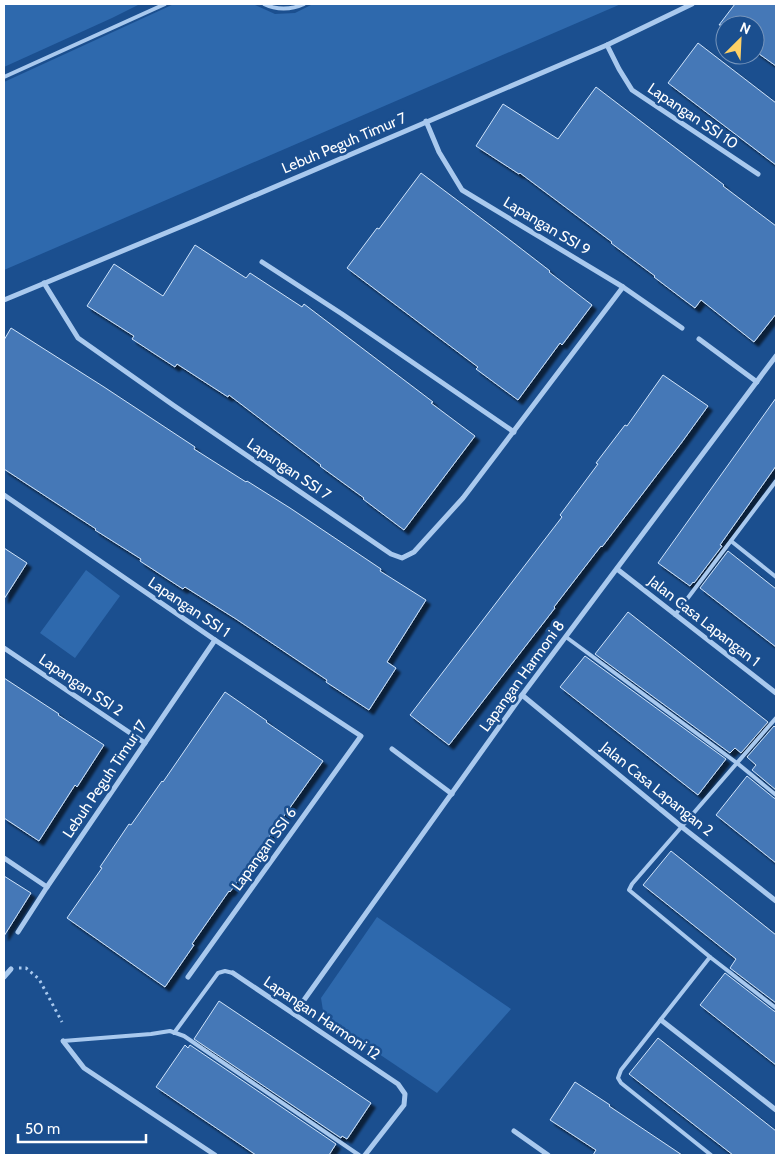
<svg xmlns="http://www.w3.org/2000/svg" width="780" height="1159" font-family="Cabin,sans-serif">
<style>
.green{fill:#2e69ad}
.building{fill:#4478b7;stroke:#cfe3fa;filter:url(#shadow)}
.lines{fill:none;stroke-linecap:round;stroke-linejoin:round}
.path{stroke:#a9c9ee;stroke-width:3;stroke-dasharray:2.5 4;stroke-linecap:butt}
.service{stroke:#a9c9ee;stroke-width:4}
.minor{stroke:#a9c9ee;stroke-width:5}
.labels{text-anchor:middle;stroke-width:5;stroke-linejoin:round;paint-order:stroke}
.street-label{font-size:15px;fill:#fff;stroke:#1b4f8f}
</style>
<defs>
<filter id="shadow"><feDropShadow dx="4.5" dy="4.5" stdDeviation="1" flood-color="#0009"/></filter>
</defs>
<rect width="100%" height="100%" fill="#1b4f8f"/>
<g class="green">
<path d="M4,4H140L112,18L4,67Z"/>
<path d="M174,4H253L275,14L295,13L313,4H621L4,270V82Z"/>
<path d="M86,570L120,596L75,658L40,633Z"/>
<path d="M377,917L511,1009L437,1093L324,1017L321,998Z"/>
</g>
<g class="building">
<path d="M735,4H776V66L755,51V25H719Z"/>
<path d="M698,43L776,103V165L668,83Z"/>
<path d="M596,87L724,185L723,186L776,226V314L754,342L701,300L695,308L654,277L655,276L611,243L612,242L520,173L519,174L476,146L503,104L558,139Z"/>
<path d="M421,173L506,237L550,271L549,272L592,305L562,345L560,343L518,400L476,369L478,367L347,268L377,228L379,229Z"/>
<path d="M195,245L246,278L250,273L302,307L304,304L433,402L431,403L475,436L404,530L363,499L364,498L320,466L321,465L229,395L228,397L177,364L175,367L132,339L134,336L87,306L114,264L163,296Z"/>
<path d="M11,328L104,387L195,447L194,449L246,482L247,481L290,508L381,569L380,571L426,600L387,662L396,668L369,710L326,682L327,680L236,619L185,587L183,589L140,561L141,559L95,530L96,529L4,469V340Z"/>
<path d="M663,375L708,406L682,442L602,547L601,546L554,607L555,608L449,745L410,715L562,517L560,515L598,464L596,463L625,425L627,426Z"/>
<path d="M776,398V466L720,545L722,546L694,583L693,582L690,586L658,563Z"/>
<path d="M4,548L27,563L4,599Z"/>
<path d="M728,551L776,589V647L700,588Z"/>
<path d="M628,612L768,722L741,753L735,748L730,753L595,654Z"/>
<path d="M585,656L726,759L698,795L560,687Z"/>
<path d="M4,678L59,714L58,715L104,745L77,787L75,785L39,841L4,818Z"/>
<path d="M225,692L267,721L266,722L323,761L230,892L229,891L192,944L194,945L165,987L67,918L102,868L100,867L129,824L131,825L162,781L163,782Z"/>
<path d="M774,726L776,728V790L752,770L756,765L747,757Z"/>
<path d="M747,776L774,798L776,799V863L716,815Z"/>
<path d="M671,851L776,935V1003L730,968L736,959L643,885Z"/>
<path d="M4,876L31,893L4,936Z"/>
<path d="M725,973L774,1011L776,1012V1065L700,1005Z"/>
<path d="M219,1001L371,1103L347,1139L342,1136L341,1138L194,1039Z"/>
<path d="M658,1038L776,1131V1155H733L629,1074Z"/>
<path d="M185,1045L188,1048L190,1045L336,1144L329,1155H256L156,1087Z"/>
<path d="M575,1082L610,1105L609,1106L682,1155H593L596,1150L550,1120Z"/>
</g>
<g class="lines">
<path class="path" d="M19,968H26L39,979L62,1022"/>
<g class="service">
<path d="M264,4C276,10 291,10 304,4"/>
<path d="M4,77L165,4"/>
<path d="M731,541L776,577"/>
<path d="M675,615L776,481"/>
<path d="M566,637L737,763L776,795"/>
<path d="M710,957L629,890L632,884L776,718"/>
<path d="M174,1033L218,973L225,971L233,973"/>
<path d="M63,1041L151,1034L170,1031L184,1036L359,1155"/>
<path d="M711,1155L621,1083L618,1078L621,1070L710,957L776,1008"/>
</g>
<g class="minor">
<path d="M607,45L619,69L632,90L758,174"/>
<path d="M426,121L439,152L462,190L623,287L682,328"/>
<path d="M262,262L342,314L514,432"/>
<path d="M44,283L78,338L173,405L391,554L402,558L414,552L463,498L623,287"/>
<path d="M4,300L197,220L607,45L692,4"/>
<path d="M699,339L757,382"/>
<path d="M4,495L215,640L361,736L188,977"/>
<path d="M617,569L776,693"/>
<path d="M4,648L145,743"/>
<path d="M522,695L682,827L776,901"/>
<path d="M392,749L452,794"/>
<path d="M4,858L47,887"/>
<path d="M18,932L47,887L215,640"/>
<path d="M233,973L398,1084L405,1094L404,1105L365,1155"/>
<path d="M4,977L11,969"/>
<path d="M294,1014L522,695L776,356"/>
<path d="M661,1020L776,1110"/>
<path d="M63,1041L84,1068L215,1155"/>
<path d="M514,1131L548,1155"/>
</g>
</g>
<g class="labels">
<g class="street-label">
<text transform="translate(693 116) rotate(34)" y="5">Lapangan SSI 10</text>
<text transform="translate(344 143) rotate(-23)" y="5">Lebuh Peguh Timur 7</text>
<text transform="translate(547 226) rotate(31)" y="5">Lapangan SSI 9</text>
<text transform="translate(289 469) rotate(34)" y="5">Lapangan SSI 7</text>
<text transform="translate(189 607) rotate(34)" y="5">Lapangan SSI 1</text>
<text transform="translate(704 621) rotate(38)" y="5">Jalan Casa Lapangan 1</text>
<text transform="translate(522 676) rotate(-54)" y="5">Lapangan Harmoni 8</text>
<text transform="translate(81 685) rotate(34)" y="5">Lapangan SSI 2</text>
<text transform="translate(105 779) rotate(-56)" y="5">Lebuh Peguh Timur 17</text>
<text transform="translate(657 789) rotate(39)" y="5">Jalan Casa Lapangan 2</text>
<text transform="translate(264 849) rotate(-54)" y="5">Lapangan SSI 6</text>
<text transform="translate(322 1018) rotate(34)" y="5">Lapangan Harmoni 12</text>
</g>
</g>
<rect width="780" height="1159" fill="none" stroke="#ffffff" stroke-width="10"/>
<g transform="translate(740 40) rotate(24)"><circle r="24" fill="#1b4f8f" stroke="#7695bc"/>
<path d="M0-4L9 19L0 12L-9 19Z" fill="#ffd166"/>
<text y="-8" font-size="14" font-weight="bold" text-anchor="middle" fill="#ffffff">N</text>
</g>
<path d="M18 1134v8h128v-8" fill="none" stroke="#ffffff" stroke-width="2.5"/>
<text x="25" y="1134" font-size="15" fill="#ffffff" stroke="#1b4f8f" stroke-width="4" paint-order="stroke">50 m</text>
</svg>
